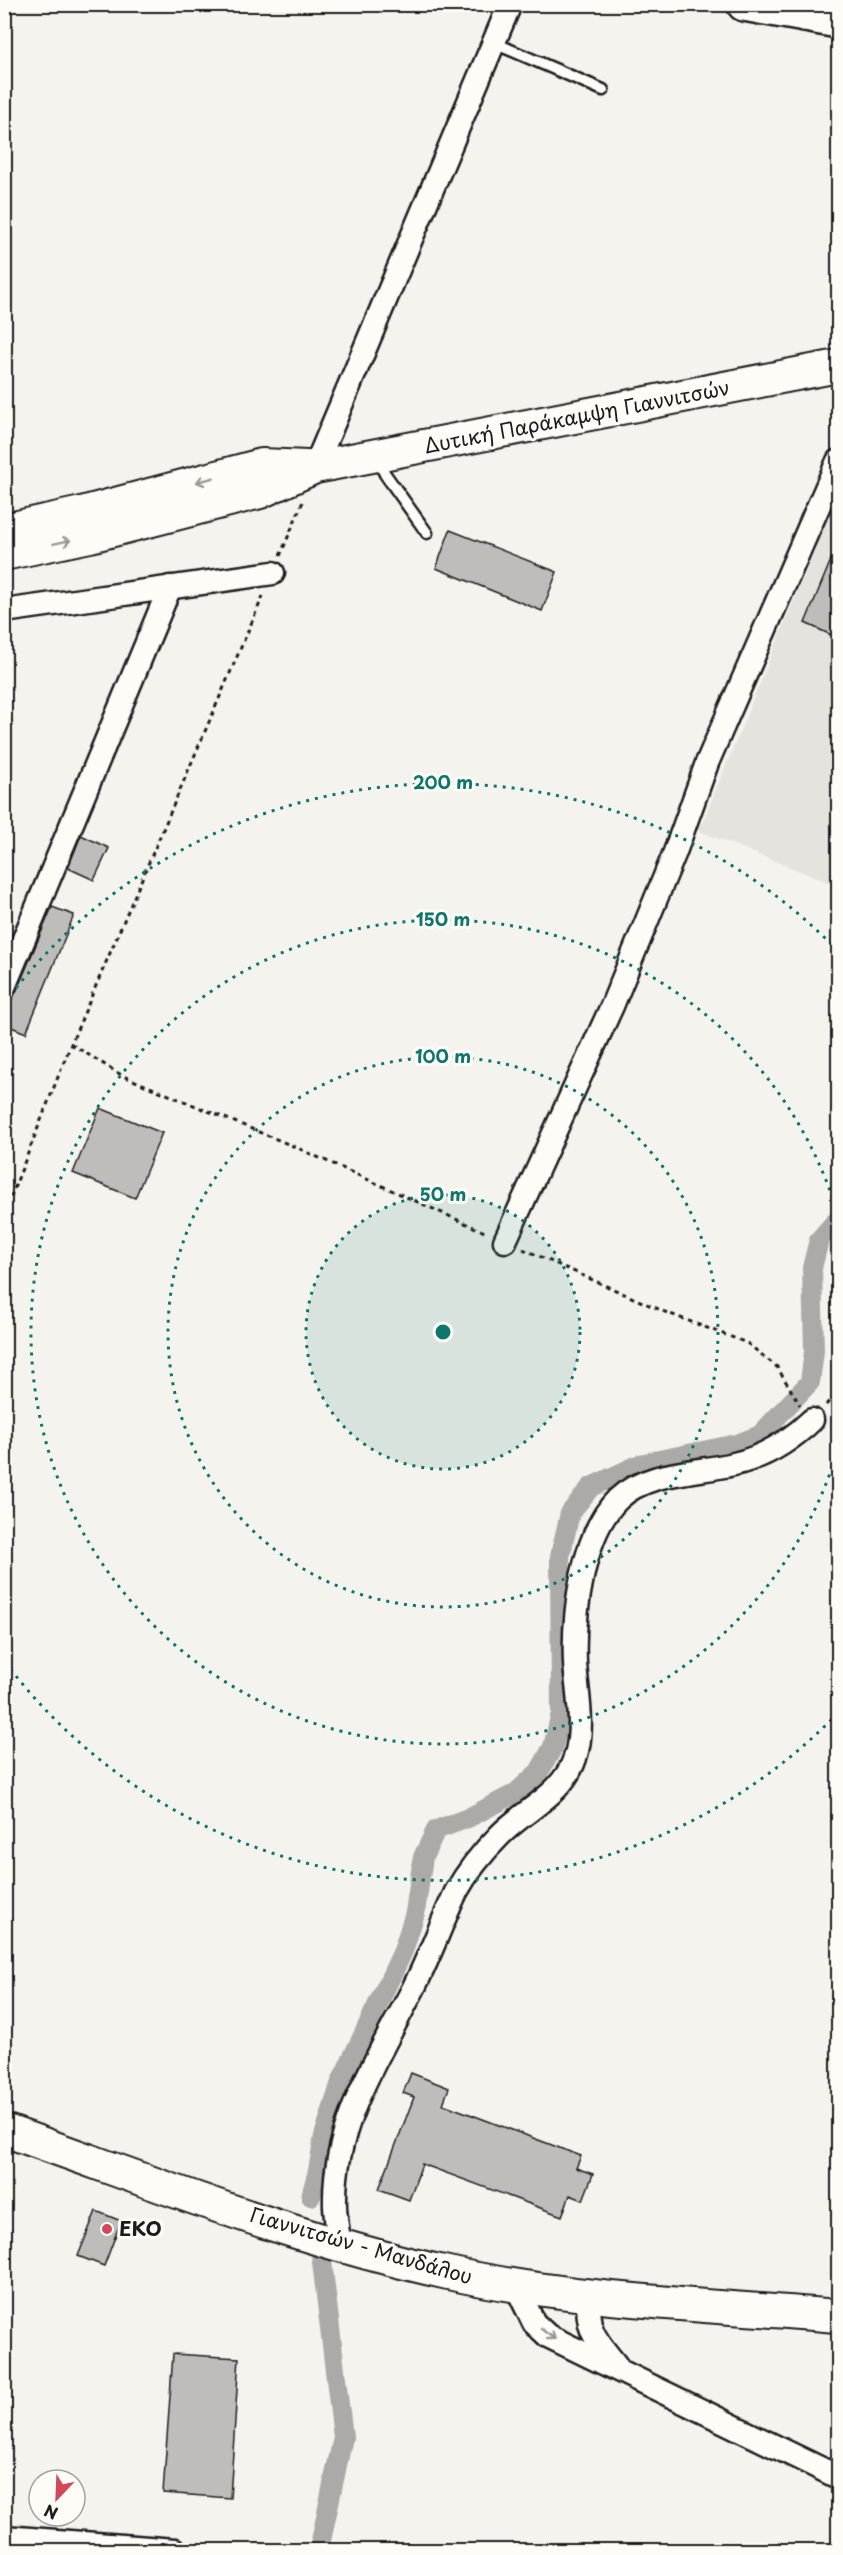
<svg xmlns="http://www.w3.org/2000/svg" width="843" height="2555" font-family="'Playpen Sans',sans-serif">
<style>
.built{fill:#e4e3de}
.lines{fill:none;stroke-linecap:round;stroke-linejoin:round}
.canal{stroke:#abaaa6;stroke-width:20}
.building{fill:#bebdba;stroke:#1c1c1c;stroke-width:1.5}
.service-casing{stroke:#1c1c1c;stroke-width:15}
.minor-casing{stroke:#1c1c1c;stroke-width:27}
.secondary-casing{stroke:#1c1c1c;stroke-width:36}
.trunk-casing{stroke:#1c1c1c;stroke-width:38}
.path{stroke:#1c1c1c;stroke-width:3;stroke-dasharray:4.5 4.5;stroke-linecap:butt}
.service{stroke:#fdfcf7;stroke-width:10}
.minor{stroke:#fdfcf7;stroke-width:22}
.secondary{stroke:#fdfcf7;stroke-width:32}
.trunk{stroke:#fdfcf7;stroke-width:33}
.oneway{stroke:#989794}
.ring{fill:none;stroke:#0f766e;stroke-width:3;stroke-dasharray:3 6}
.poi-dot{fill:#d1495b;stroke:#fdfcf7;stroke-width:2}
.labels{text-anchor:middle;stroke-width:6;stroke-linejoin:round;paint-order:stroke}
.street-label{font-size:20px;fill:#1c1c1c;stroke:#fdfcf7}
.poi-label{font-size:20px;font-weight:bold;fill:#1c1c1c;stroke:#fdfcf7;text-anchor:start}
.centre{fill:#0f766e;stroke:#fdfcf7;stroke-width:3}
.ring-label{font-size:18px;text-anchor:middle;font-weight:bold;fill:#0f766e;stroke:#fdfcf7;stroke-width:6;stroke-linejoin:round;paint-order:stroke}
</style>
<rect width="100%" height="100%" fill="#f4f3ee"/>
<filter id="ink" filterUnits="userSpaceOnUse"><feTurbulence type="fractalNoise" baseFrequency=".0167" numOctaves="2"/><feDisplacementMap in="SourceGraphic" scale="12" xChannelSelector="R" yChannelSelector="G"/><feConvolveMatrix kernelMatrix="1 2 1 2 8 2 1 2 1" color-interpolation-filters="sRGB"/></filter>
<g filter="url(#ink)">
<path class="built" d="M838,493V886L699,831Z"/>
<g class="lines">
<g class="canal">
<path d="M311,2196L318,2171L324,2136L341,2082L403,1951L415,1913L423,1857L436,1830L468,1818L516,1793L539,1772L553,1747L561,1713L560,1557L570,1513L591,1487L640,1464L737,1444L760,1435L810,1382L814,1351L812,1268L819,1240L834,1223L838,1222"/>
<path d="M319,2550L343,2437L320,2245"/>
</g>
</g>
<g class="building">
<path d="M450,530L557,572L542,611L436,568Z"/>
<path d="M838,543V638L805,623Z"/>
<path d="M81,835L109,848L94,880L68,868Z"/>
<path d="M52,907L74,915L26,1033L4,1024V1014L16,992Z"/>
<path d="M100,1108L162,1133L135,1198L73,1173Z"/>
<path d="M411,2073L449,2088L443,2104L581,2156L576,2168L593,2174L583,2200L570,2195L562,2216L422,2164L409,2200L379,2189L414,2097L403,2093Z"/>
<path d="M96,2211L121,2221L104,2266L78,2256Z"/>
<path d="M173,2354L239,2358L230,2498L163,2493Z"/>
</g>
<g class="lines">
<g class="service-casing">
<g id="service">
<path d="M492,42L603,90"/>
<path d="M378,459L385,474L427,533"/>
</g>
</g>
<g class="minor-casing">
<g id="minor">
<path d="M315,467L510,4"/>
<path d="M4,611L273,573"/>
<path d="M4,987L170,587"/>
<path d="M505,1241L612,1006L675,852L707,763L838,461"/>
<path d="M339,2243C338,2228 334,2213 335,2198C335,2122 378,2058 411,1993C428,1961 440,1926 456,1892C467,1872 483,1852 500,1835C525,1809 563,1795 575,1758C585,1728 577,1693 575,1663C573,1615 582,1534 618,1499C647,1471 697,1473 734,1464C765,1457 789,1442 812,1420"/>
<path d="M516,2286L534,2323L548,2336L838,2477"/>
<path d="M589,2296C585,2330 596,2340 616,2365"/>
<path d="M4,2537L175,2550"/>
</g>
</g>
<g class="secondary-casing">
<g id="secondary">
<path d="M4,530L82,513L262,465L307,467"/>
<path d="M4,554L90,536L260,492L315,467L838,366"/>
<path d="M4,2130C150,2181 296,2240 448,2273C576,2301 708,2305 838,2316"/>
</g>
</g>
<g class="trunk-casing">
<path id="trunk" d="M744,4L838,21"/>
</g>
<g class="path">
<path d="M280,556L304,499"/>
<path d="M71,1044L123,1076L293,1146L487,1233"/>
<path d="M4,1214L71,1044L263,596"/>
<path d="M523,1249L665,1312L747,1343L777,1367L800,1405"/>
<path d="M826,1405L838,1391"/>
</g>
<use href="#service" class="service"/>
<use href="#minor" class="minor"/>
<use href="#secondary" class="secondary"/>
<use href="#trunk" class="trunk"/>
</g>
<defs><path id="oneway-shaft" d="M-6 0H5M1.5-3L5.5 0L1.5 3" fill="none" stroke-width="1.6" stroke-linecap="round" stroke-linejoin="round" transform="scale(1.5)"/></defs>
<g class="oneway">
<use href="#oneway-shaft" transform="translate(205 480) rotate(165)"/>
<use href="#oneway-shaft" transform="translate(62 542) rotate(-12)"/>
<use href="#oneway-shaft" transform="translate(548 2334) rotate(36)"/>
</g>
</g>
<circle cx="443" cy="1332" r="137" fill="#0f766e" fill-opacity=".12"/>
<g class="ring">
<circle cx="443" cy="1332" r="137"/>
<circle cx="443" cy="1332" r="275"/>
<path d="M838 1449A412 412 0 1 1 838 1215"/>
<path d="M838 1713A549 549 0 0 1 5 1662M5 1002A549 549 0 0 1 838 951"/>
</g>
<circle class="poi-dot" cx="107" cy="2229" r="6"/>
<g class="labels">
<g class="street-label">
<text transform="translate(577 417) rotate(-11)" y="7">Δυτική Παράκαμψη Γιαννιτσών</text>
<text transform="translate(361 2246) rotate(16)" y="7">Γιαννιτσών - Μανδάλου</text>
</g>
<g class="poi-label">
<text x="119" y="2236">EKO</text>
</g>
</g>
<circle cx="443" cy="1332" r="9" class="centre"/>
<g class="ring-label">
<text x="443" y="789">200 m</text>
<text x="443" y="926">150 m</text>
<text x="443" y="1063">100 m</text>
<text x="443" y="1201">50 m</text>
</g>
<rect width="843" height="2555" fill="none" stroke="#fdfcf7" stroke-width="24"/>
<rect x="12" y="12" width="819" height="2531" fill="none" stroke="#1c1c1c" stroke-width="2" filter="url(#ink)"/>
<g transform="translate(57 2498) rotate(203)"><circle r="28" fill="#fdfcf7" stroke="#a3a29f" stroke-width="1.5"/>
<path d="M0-4.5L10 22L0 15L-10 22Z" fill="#d1495b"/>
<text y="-9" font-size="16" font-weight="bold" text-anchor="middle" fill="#1c1c1c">N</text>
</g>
</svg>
